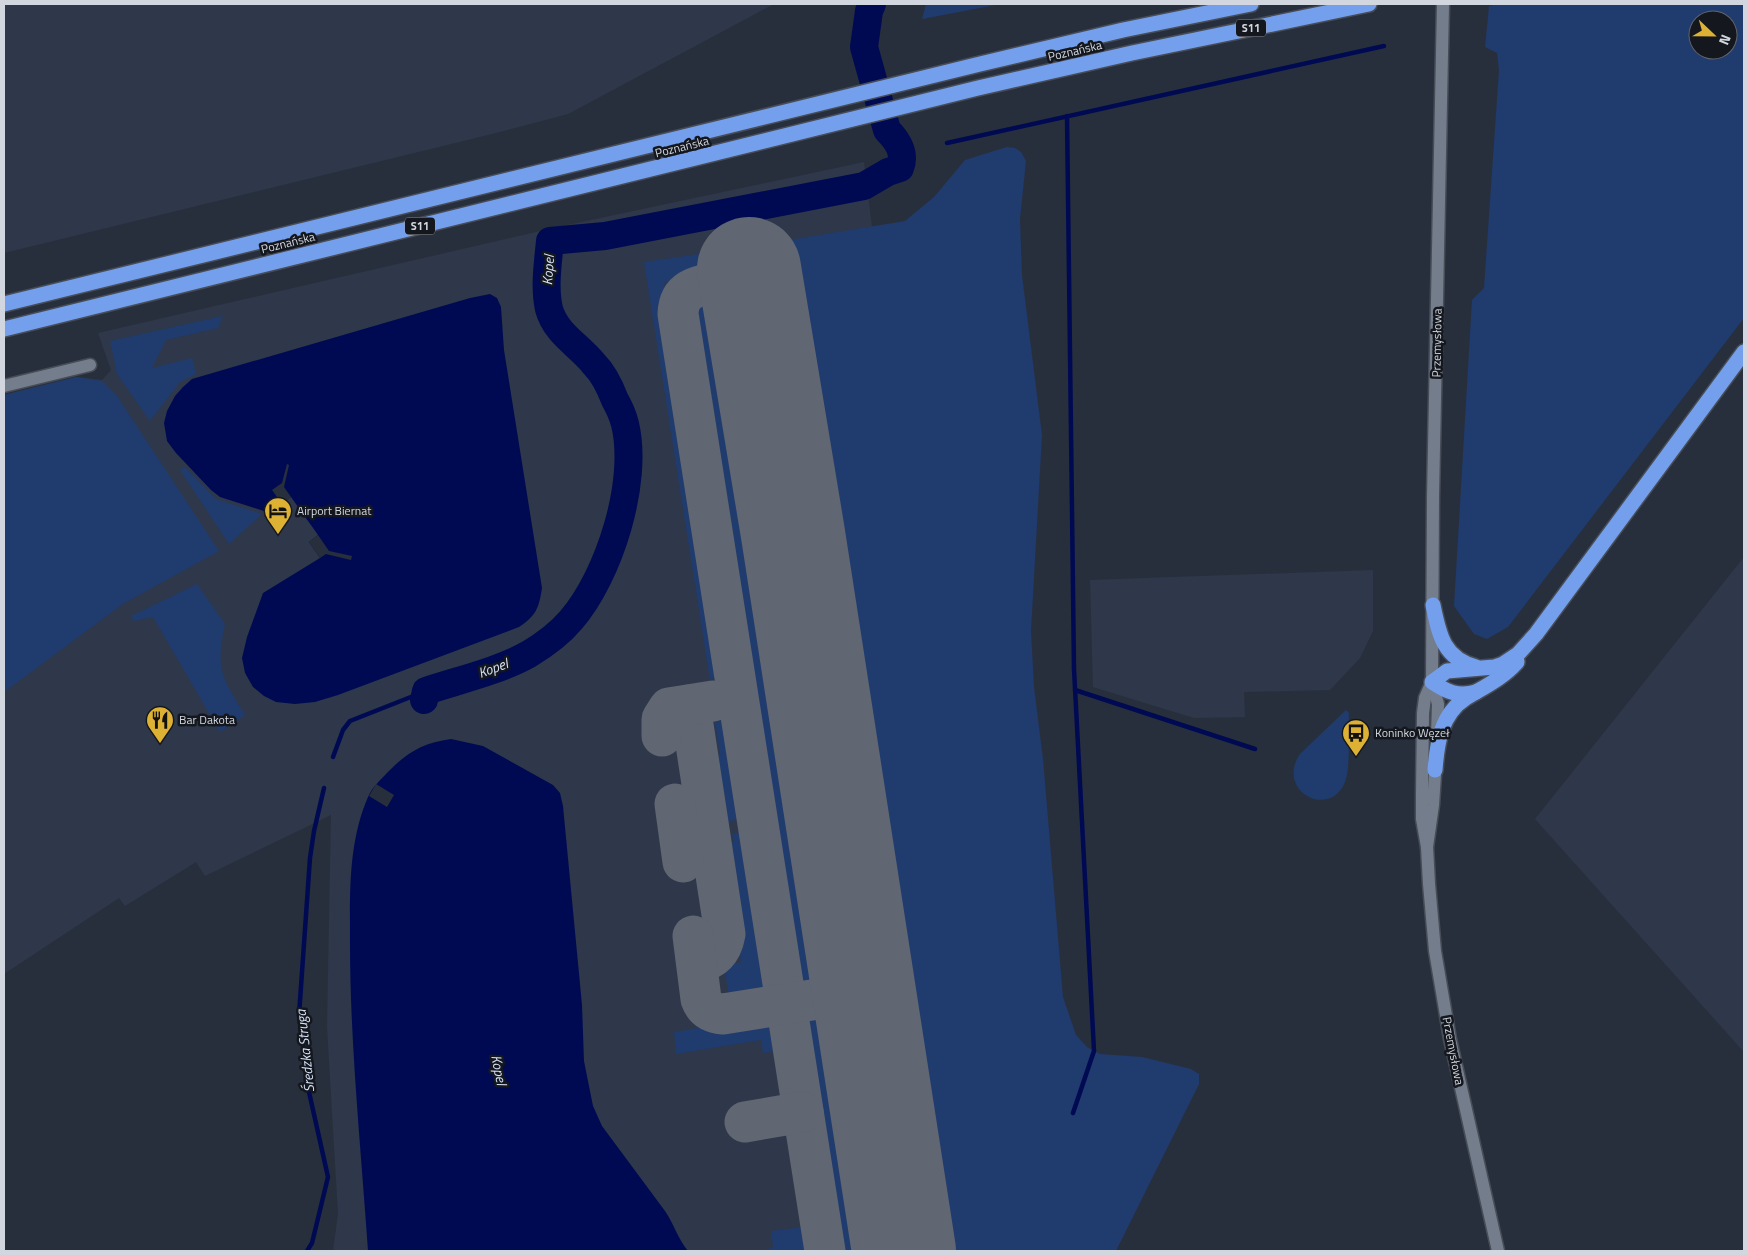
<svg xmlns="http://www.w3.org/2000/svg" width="1748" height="1255" font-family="'Titillium Web',sans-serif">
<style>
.built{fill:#2e384a}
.green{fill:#203b6d;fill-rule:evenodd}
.water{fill:#000a53}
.pier{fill:#282f3c}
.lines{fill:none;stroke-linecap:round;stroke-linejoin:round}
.stream{stroke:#000a53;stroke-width:4.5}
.river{stroke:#000a53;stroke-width:28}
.taxiway{stroke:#606672;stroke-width:41}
.runway{stroke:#606672;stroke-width:104}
.minor-casing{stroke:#474d57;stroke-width:15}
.tertiary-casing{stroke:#474d57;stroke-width:15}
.motorway-casing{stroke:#474d57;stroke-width:18}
.minor{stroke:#747d8c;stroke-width:12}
.tertiary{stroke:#747d8c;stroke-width:12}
.motorway{stroke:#749fed;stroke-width:15}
.labels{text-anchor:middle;stroke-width:5;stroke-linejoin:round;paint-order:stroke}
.shield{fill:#14171d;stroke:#999da5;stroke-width:1}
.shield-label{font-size:11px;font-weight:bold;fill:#d2d7df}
.street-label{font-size:12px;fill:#d2d7df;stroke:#14171d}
.poi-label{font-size:12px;fill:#d2d7df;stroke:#14171d;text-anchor:start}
.water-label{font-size:14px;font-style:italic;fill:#d7e3f8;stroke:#14171d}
</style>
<rect width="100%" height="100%" fill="#282f3c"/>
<g class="built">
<path d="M4,4H774L568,114L492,134L4,253Z"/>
<path d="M864,162L872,227L1034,1251H333L338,1214L327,1027L331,815L205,876L196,862L125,906L119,898L4,974V395L76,377L102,380L111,370L98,333L558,227Z"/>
<path d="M1744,557V1052L1535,819Z"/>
<path d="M1373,570V631L1360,658L1330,690L1244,692L1245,717L1194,718L1093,687L1090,580Z"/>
</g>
<g class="green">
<path d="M926,4H1001L922,19Z"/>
<path d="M1498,4H1744V318L1508,627L1487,639L1474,634L1454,606L1472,300L1484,288L1499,70L1497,53L1485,47L1489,6ZM1698,20H1728V50H1698Z"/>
<path d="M1007,147L1015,148L1021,152L1026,161L1020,219L1022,275L1042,435L1031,631L1034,687L1043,759L1063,997L1076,1035L1087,1047L1100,1054L1142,1057L1191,1069L1199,1074V1084L1116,1251H927L791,379L771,243L905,221L934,197L965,160Z"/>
<path d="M727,250L725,259L718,273L664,283L726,673L710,680L644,262Z"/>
<path d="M721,292L734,301L840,976L832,988L800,993L793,987L688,315C693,295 704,294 721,292Z"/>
<path d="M223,316L218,328L166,340L152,368L192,358L196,374L180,382L150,421L117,374L110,341Z"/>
<path d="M76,377L102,381L117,396L219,551L123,604L4,692V395Z"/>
<path d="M185,467L216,499L262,514L229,544L180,470Z"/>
<path d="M197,584L225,624C215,670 222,677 245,715L220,732L153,617L134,621L131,616Z"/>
<path d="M1346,710L1349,713C1348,731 1351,766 1345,782C1330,820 1275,791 1300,754Z"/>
<path d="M703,720H710L715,756L720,755L715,721L733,722L747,813L741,820L728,821L724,790L714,791Z"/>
<path d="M742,832L750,837L775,990L769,998L736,1004L729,997L724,966L741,962L725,867L735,864L731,843L734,842L732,834Z"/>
<path d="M835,1006L846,1014L884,1251H834L798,1020L804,1011Z"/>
<path d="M772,1016L779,1022L782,1042L776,1051L763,1053L761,1040L676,1054L674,1032L758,1018L759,1024L763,1021L762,1018Z"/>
<path d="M811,1226L816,1251H769L768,1249L773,1247L771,1231Z"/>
</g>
<g class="water">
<path d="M490,294L497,298L501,307L504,350L542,588C539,608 536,616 519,627L338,695L315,702L295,704L276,702L264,696L253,687L245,673L242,658L247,637L263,593L320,558L309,542L318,535L291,497L267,512L220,497L211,490L176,453L167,441L164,423L167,411L175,396L183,387L192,379L470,298Z"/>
<path d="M451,739L483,746L553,785L560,793L563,806L582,1005L584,1061L593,1106L602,1126L665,1211C674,1224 678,1239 688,1251H368C361,1148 350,1045 350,942C350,893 348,843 368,797C372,788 379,781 386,774C406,753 422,743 451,739Z"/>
</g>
<g class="pier">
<path d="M287,464L289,465L284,487L291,497L282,504L272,490L282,483Z"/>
<path d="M318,535L329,551L352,556L351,560L326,554L320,558L309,542Z"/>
<path d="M376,784L394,795L387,807L369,796Z"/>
</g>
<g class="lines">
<g class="stream">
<path d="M1067,116L1074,669L1094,1051L1073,1113"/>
<path d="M947,143L1384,46"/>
<path d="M1075,690L1255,749"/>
<path d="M333,757L343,730L350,721L426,691"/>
<path d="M307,1251L312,1243L328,1177L309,1092L299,1015L310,858L314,831L324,788"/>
</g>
<path class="river" d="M424,700L426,691C459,680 499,671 529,654C544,645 560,633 571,620C609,576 639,482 625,424C623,416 619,407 615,400C610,387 604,374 594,364C579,345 556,334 549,309C544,287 548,263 550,241L605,236L864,186L888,172L900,168C906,153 898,141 887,130L864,47L869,11L872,4"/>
<g class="taxiway">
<path d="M754,302C752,294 749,287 741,283C734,279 726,281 719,282C697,286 679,288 678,314L825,1251"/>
<path d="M690,705L725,934C722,951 713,960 697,963"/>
<path d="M662,736V719L669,708L713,701"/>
<path d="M675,804L683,862"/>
<path d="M693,936L701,999C705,1010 712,1013 723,1014L863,992"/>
<path d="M745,1122L803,1112"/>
</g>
<path class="runway" d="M749,269L793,534L904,1251"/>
<g class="minor-casing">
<path id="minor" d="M4,386L90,365"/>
</g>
<g class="tertiary-casing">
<g id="tertiary">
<path d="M1432,682L1425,698L1423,713L1422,795V819L1427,847L1429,884L1435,951L1450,1039L1498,1251"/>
<path d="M1437,735L1438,704L1432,682L1433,497L1443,4"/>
<path d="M1427,847L1433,805L1436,760"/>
</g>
</g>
<g class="motorway-casing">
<g id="motorway">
<path d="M4,304L980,64L1123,30L1251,4"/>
<path d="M4,329L978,88L1132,53L1369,4"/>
<path d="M1433,605C1439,634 1443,658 1476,667"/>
<path d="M1476,692C1458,697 1447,692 1432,682L1447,671L1494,667L1503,664L1518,654L1536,634L1744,352"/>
<path d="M1435,770C1437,743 1441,714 1466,698C1484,687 1503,678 1517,662"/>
</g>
</g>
<use href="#minor" class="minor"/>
<use href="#tertiary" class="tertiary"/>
<use href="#motorway" class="motorway"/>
</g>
<defs>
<g id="hotel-pin" transform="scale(1.4375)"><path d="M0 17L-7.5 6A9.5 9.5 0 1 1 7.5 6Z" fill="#ddb133" stroke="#14171d"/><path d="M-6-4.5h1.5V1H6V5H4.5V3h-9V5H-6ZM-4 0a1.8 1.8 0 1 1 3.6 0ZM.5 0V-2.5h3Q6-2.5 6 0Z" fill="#111"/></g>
<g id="restaurant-pin" transform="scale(1.4375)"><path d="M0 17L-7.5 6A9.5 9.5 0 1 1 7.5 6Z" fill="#ddb133" stroke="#14171d"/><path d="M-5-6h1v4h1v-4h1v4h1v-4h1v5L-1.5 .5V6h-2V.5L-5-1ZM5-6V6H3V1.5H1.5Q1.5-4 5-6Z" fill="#111"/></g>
<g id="bus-pin" transform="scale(1.4375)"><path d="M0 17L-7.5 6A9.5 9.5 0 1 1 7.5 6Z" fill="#ddb133" stroke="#14171d"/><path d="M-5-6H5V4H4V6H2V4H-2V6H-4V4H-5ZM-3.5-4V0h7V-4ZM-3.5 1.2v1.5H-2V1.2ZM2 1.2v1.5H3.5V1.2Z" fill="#111"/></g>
</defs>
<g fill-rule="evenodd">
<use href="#hotel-pin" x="278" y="511"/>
<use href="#restaurant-pin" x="160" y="720"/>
<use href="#bus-pin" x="1356" y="733"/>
</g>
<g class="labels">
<g class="shield">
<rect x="1236" y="19.5" width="30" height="17" rx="4"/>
<rect x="405" y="217.5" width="30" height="17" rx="4"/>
</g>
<g class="shield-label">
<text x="1251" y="32">S11</text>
<text x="420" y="230">S11</text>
</g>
<g class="street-label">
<text transform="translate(1075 51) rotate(-13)" y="4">Poznańska</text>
<text transform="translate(682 147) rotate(-14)" y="4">Poznańska</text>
<text transform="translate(288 243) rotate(-14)" y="4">Poznańska</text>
<text transform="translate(1437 343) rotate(-89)" y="4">Przemysłowa</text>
<text transform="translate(1453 1051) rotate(79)" y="4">Przemysłowa</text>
</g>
<g class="poi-label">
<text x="297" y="515">Airport Biernat</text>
<text x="179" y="724">Bar Dakota</text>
<text x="1375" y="737">Koninko Węzeł</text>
</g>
<g class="water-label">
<text transform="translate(548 270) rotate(-86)" y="5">Kopel</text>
<text transform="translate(493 668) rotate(-20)" y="5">Kopel</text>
<text transform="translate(305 1051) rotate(-96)" y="5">Średzka Struga</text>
<text transform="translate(499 1070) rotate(79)" y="5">Kopel</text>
</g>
</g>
<rect width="1748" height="1255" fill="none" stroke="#d2d7df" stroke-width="10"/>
<g transform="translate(1713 35) rotate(112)"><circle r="24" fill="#14171d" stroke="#60646b"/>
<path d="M0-4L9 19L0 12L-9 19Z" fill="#ddb133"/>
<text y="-8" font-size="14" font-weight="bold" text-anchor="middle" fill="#d2d7df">N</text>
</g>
</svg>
